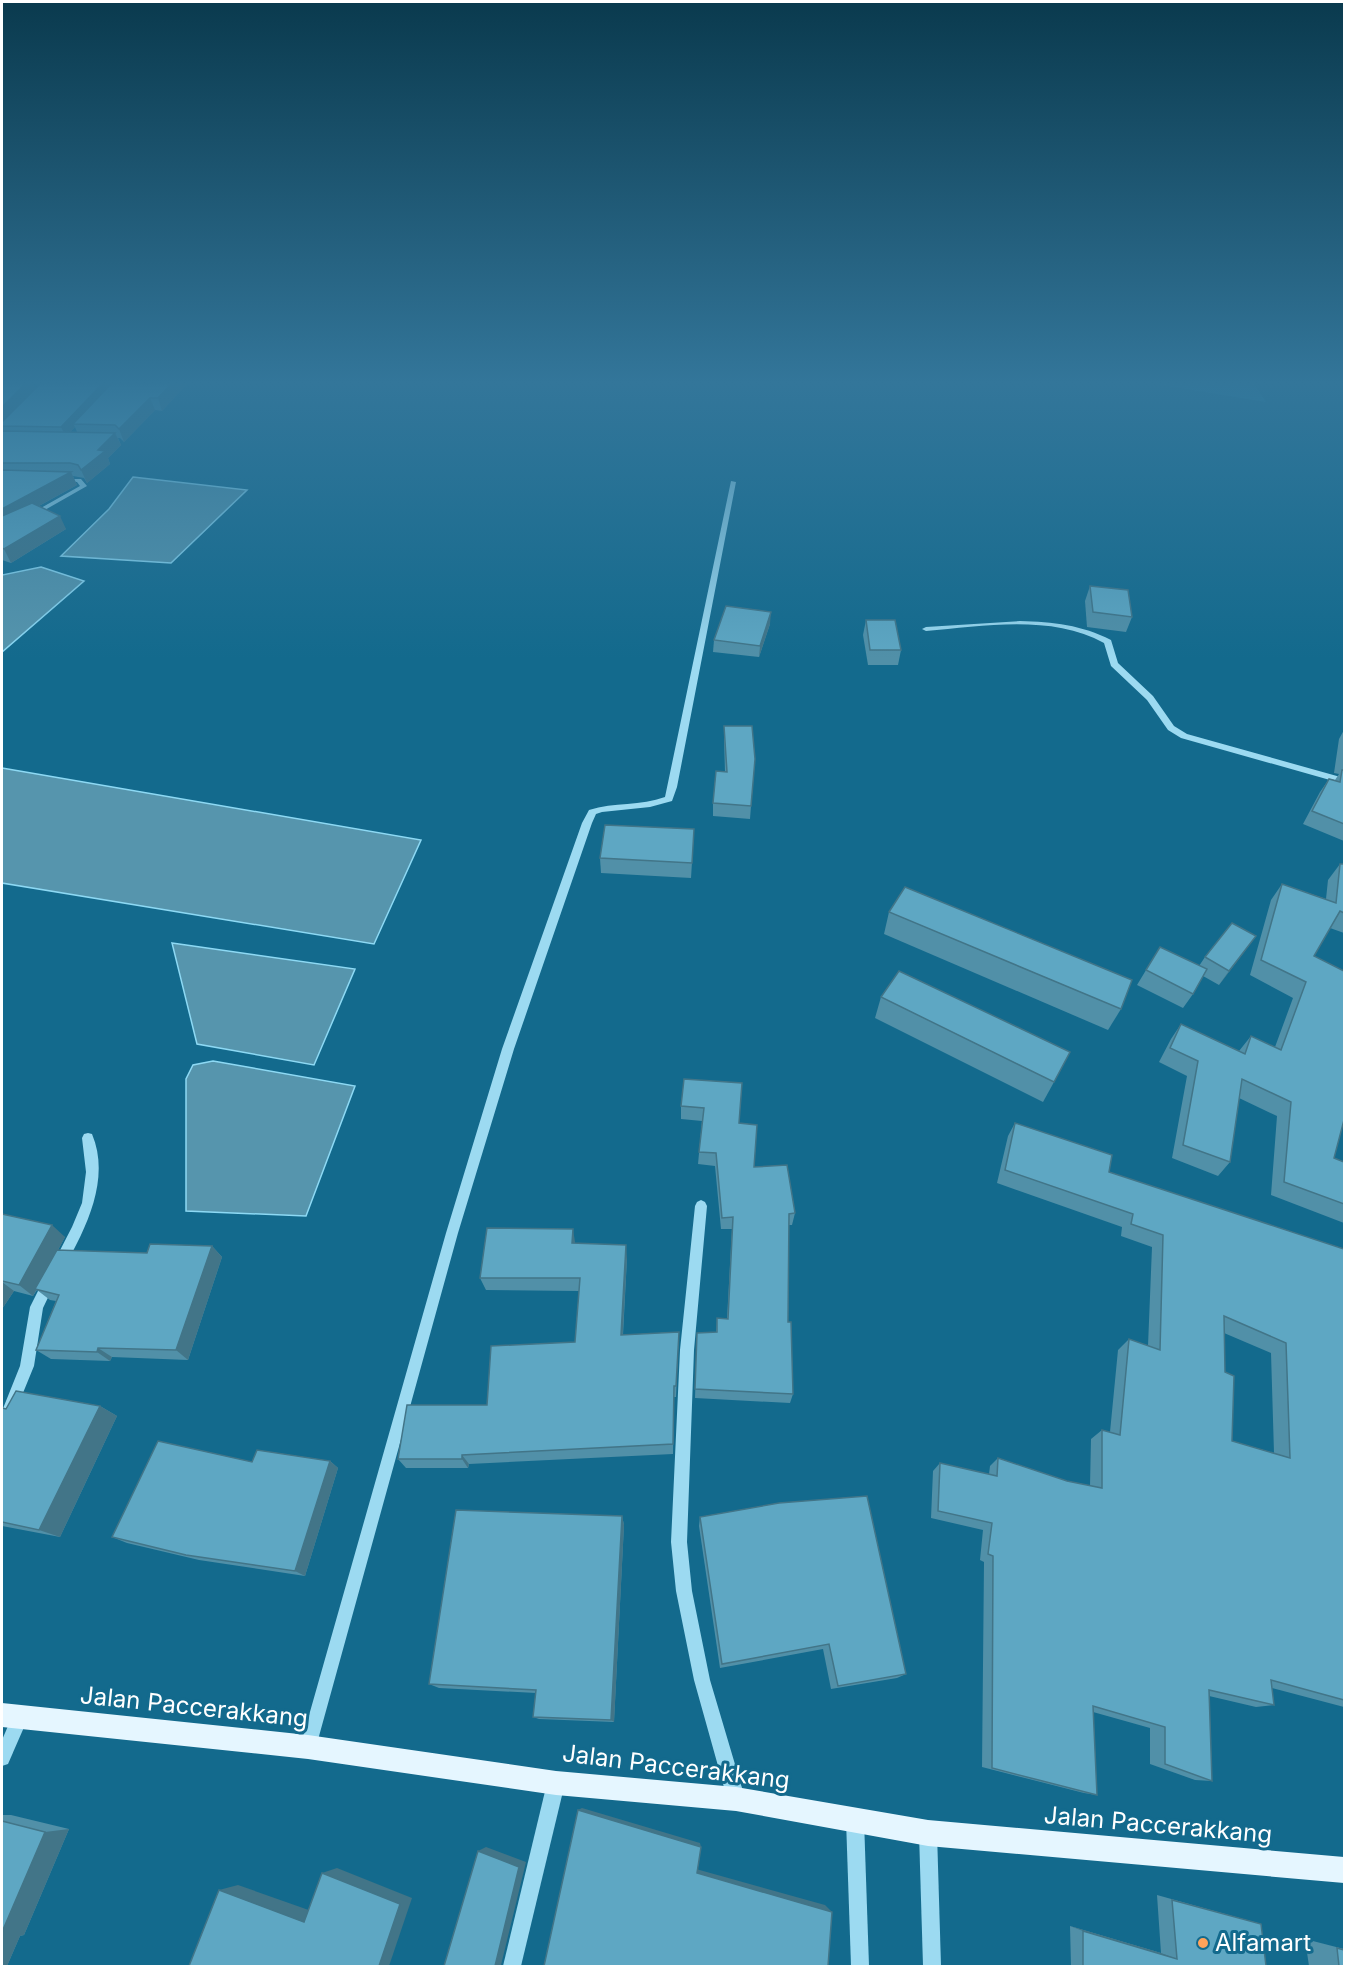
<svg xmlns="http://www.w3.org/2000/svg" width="1346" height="1968" font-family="Inter,sans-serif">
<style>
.green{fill:#2284aa}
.water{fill:#5695ad;stroke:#8dd9f4;stroke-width:1.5}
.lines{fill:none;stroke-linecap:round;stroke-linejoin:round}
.minor{fill:#9cdaf1;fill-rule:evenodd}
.major{fill:#e5f6ff;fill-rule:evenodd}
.wall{fill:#5190a8;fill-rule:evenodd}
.shaded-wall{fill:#427588}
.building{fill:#5ea7c3;stroke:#427588;stroke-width:1.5;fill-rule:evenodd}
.poi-dot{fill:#ffa35b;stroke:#136a8d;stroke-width:2}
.labels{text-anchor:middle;stroke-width:6;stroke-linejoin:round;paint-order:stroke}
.near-street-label{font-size:24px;fill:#fff;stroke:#136a8d}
.near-poi-label{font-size:24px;fill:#fff;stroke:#136a8d;text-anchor:start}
</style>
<rect width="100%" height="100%" fill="#136a8d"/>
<path class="green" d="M1155,384H1254L1266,402Z"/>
<g class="water">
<path d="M133,477L247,490L171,563L61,556L109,509Z"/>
<path d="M41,567L84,581L2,652V575Z"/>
<path d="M2,768L421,840L374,944L2,883Z"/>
<path d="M172,943L355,969L314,1065L197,1044Z"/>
<path d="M213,1061L355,1086L306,1216L186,1211V1079L193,1065Z"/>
</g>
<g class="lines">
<g class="minor">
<path d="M60,479H81L87,486L36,515H32V513L80,486L77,482L60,481Z"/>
<path d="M731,481L736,482L677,787L672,801L650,807L602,812L596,814L592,823L514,1049L458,1233L316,1747L314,1753L308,1755L302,1753L300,1747L446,1233L502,1049L582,823L589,810C614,802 641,806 665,797Z"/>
<path d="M1020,621C1053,622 1082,625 1111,640L1118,663L1153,696L1174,726L1187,734L1344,778V784L1181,738L1168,730L1147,700L1111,666L1104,643C1052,614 983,626 926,631L922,629L926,627Z"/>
<path d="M88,1133L92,1134C111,1179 86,1228 65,1266L60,1268L55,1266L54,1262L72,1227L82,1203L86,1172L82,1138L84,1134Z"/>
<path d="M701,1200L705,1202L707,1206L694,1350L687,1542L692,1591L710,1680L745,1798L742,1804L736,1807L730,1804L727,1798L694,1680L676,1591L671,1542L680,1350L695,1206L697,1202Z"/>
<path d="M49,1277L54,1279L55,1283L43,1308L34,1366L7,1432L2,1434V1411L20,1366L30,1307L44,1279Z"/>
<path d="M20,1710L26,1712L28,1718L8,1764L2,1766V1740L14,1712Z"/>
<path d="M556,1774L562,1777L565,1783L521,1966H503L547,1783L550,1777Z"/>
<path d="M855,1811L861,1814L864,1820L869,1966H851L846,1820L849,1814Z"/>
<path d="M928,1824L934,1827L937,1833L941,1966H923L919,1833L922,1827Z"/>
</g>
<path class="major" d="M2,1703L308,1735L556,1771L736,1787L928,1820L1344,1857V1883L928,1846L736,1811L556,1795L308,1759L2,1727Z"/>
</g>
<g class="wall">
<path d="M2,384L35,389L40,384H108L109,386L187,384L162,411L155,410L124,442L120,438H118L121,445L108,458L110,464L87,483L84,478L73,476L77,485L39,506L66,529L11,563L2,560ZM75,427L77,432H70Z"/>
<path d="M1090,586L1132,617L1126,632L1087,627L1085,601Z"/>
<path d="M866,620L901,650L898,665H868L863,635Z"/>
<path d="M770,624L759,657L713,652L714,640Z"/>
<path d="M724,726L751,806L750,819L713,816V803L725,772L724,739Z"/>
<path d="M1344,730V841L1303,824L1320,792L1329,779L1335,780L1339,774L1334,773L1339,739Z"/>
<path d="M694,829L691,878L601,873L600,858Z"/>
<path d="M1340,864H1344V933L1330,928L1314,956L1334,1158L1344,1162V1223L1271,1195L1277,1116L1239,1098L1230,1162L1218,1176L1172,1158L1187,1076L1159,1062L1171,1039L1181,1024L1239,1051L1251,1036L1275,1047L1293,998L1250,975L1271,900L1282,884L1326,899L1328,880Z"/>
<path d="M889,912L1121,1009L1108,1030L884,934Z"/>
<path d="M1256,936L1219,985L1203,976L1193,994L1183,1008L1137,985L1160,947L1199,966L1205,957Z"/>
<path d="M881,997L1054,1082L1043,1102L875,1018Z"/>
<path d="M684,1079L739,1123L754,1167L795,1213L792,1225H789L788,1322L793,1394L790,1403L695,1398L697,1333L716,1332L717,1318L727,1319L732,1229H721L715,1166L698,1164L702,1121L681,1119V1106Z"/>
<path d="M1015,1123L1109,1172L1344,1249V1707L1272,1688L1274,1705L1256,1707L1209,1696L1212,1781L1195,1780L1150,1764V1728L1093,1712L1097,1795L1084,1793L982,1767L984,1562L980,1560L983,1530L931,1518L933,1471L940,1463L989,1474L990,1466L998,1458L1067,1481L1090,1486L1091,1439L1102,1430L1110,1432L1118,1350L1129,1339L1148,1346L1152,1247L1121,1236L1122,1227L997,1183L1008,1136ZM1224,1333L1271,1353L1274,1453L1232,1441L1225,1372Z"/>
<path d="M2,1214L65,1237L58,1250L147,1253L212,1246L222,1257L188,1360L112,1357L110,1361L51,1359L36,1350L56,1301L50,1300L37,1290L33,1296L14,1291L2,1309Z"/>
<path d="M575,1243L627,1258L623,1335L679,1332L676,1397H674L673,1454L469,1464L468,1468H406L398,1459L487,1405L575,1342L579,1291L486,1290L480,1278Z"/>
<path d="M100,1406L117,1416L60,1537L2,1526V1408L6,1409Z"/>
<path d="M330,1461L338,1468L305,1576L199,1560L127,1543L112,1537Z"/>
<path d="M622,1516L624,1525L614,1722L539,1719L533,1717L536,1693L439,1688L429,1684Z"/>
<path d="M700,1517L906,1674L897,1678L831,1689L823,1649L720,1668L699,1526Z"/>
<path d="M2,1815H11L69,1829L24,1935L20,1936L7,1966H2Z"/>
<path d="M1157,1895L1261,1924L1266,1966H1071L1070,1926L1161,1953Z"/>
<path d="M1305,1939L1344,1949V1966H1309Z"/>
</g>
<g class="shaded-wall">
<path d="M25,384H33L36,390L2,426V407Z"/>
<path d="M102,384H107L110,389L73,424L75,427L66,437L61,427Z"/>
<path d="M171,384H187L162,411L158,398Z"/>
<path d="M150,398L155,410L124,442L119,429Z"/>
<path d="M115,433L121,445L108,458L110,464L87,483L81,470L98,450Z"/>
<path d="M71,472L77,485L2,526V509Z"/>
<path d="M60,516L66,529L11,563L4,549Z"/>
<path d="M771,612L770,624L759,657L760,646Z"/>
<path d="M1256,936L1245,951L1219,985L1229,971Z"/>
<path d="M52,1225L65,1237L33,1296L19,1285Z"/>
<path d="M573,1229L575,1242L574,1256L572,1243Z"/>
<path d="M626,1245L627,1258L622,1346L621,1335Z"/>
<path d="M212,1246L222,1257L188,1360L176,1350Z"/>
<path d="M2,1282L14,1291L2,1309Z"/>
<path d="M98,1348L112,1357L110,1361L97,1352Z"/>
<path d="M100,1406L117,1416L60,1537L39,1530Z"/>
<path d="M462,1455L469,1464L468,1468L462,1459Z"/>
<path d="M330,1461L338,1468L305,1576L295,1571Z"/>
<path d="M622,1516L624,1525L614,1722L611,1720Z"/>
<path d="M582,1808L700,1843L701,1847L578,1810Z"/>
<path d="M69,1829L24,1935L20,1936L7,1966H2V1932L45,1832Z"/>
<path d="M486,1847L526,1862L501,1965V1966H495L478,1851Z"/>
<path d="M337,1868L412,1898L389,1966H379L322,1873Z"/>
<path d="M696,1869L825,1905L832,1912L697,1873Z"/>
<path d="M238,1885L320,1914L304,1922L219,1890Z"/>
<path d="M1070,1926L1161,1953L1177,1959L1083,1931Z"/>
</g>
<g class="building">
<path d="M2,384H25L2,407Z"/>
<path d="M40,384H102L61,427L2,426V422Z"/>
<path d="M111,384H171L158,398H150L119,429L115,425L73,424Z"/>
<path d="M2,431L115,433L98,450L105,451L81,470L78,465L70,463H2Z"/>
<path d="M2,470L71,472L2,509Z"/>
<path d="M32,503L60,516L4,549L2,548V516Z"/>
<path d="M1090,586L1128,590L1132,617L1093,612Z"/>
<path d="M726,606L771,612L760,646L714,640Z"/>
<path d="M866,620H895L901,650H870Z"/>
<path d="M724,726H752L755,759L751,806L713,803L716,771L727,772Z"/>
<path d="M1342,770H1344V824L1312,811L1329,779L1340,782Z"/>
<path d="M605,825L694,829L692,863L600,858Z"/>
<path d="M1340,864H1344V913L1340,911L1314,956L1344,971V1120L1334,1158L1344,1162V1204L1284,1182L1291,1102L1242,1079L1230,1162L1183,1145L1198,1061L1170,1048L1181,1024L1245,1054L1251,1036L1281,1050L1306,982L1261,960L1282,884L1336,903Z"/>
<path d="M905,887L1132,980L1121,1009L889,912Z"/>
<path d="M1232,923L1256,936L1229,971L1205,957Z"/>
<path d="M1160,947L1207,969L1193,994L1146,970Z"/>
<path d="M899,971L1070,1052L1054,1082L881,997Z"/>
<path d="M684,1079L742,1083L739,1123L757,1125L754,1167L787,1165L795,1213L789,1214L788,1322H791L793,1394L695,1389L697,1333L717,1332V1318L728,1319L733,1217L722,1218L716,1153L699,1152L704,1108L681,1106Z"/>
<path d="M1015,1123L1112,1155L1109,1172L1344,1249V1700L1271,1680L1274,1705L1209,1690L1212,1781L1165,1764V1727L1093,1706L1097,1795L992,1768L993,1556L988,1554L992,1523L938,1511L940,1463L997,1476L998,1458L1067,1481L1102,1488V1430L1120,1435L1129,1339L1160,1350L1163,1235L1131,1224L1133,1214L1005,1170ZM1224,1316L1286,1343L1290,1458L1232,1441L1234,1376L1225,1372Z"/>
<path d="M2,1214L52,1225L19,1285L2,1281Z"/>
<path d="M487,1228L573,1229L572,1243L626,1245L621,1335L679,1332L676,1386H674L673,1444L462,1455V1459H398L407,1405H487L491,1346L575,1342L580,1278H480Z"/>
<path d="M150,1244L212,1246L176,1350L98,1348L97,1352L36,1350L59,1295L35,1289L57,1250L147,1253Z"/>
<path d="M16,1391L100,1406L39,1530L2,1522V1408L6,1409Z"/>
<path d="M158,1441L252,1462L257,1450L330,1461L295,1571L186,1555L112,1537Z"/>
<path d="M867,1496L906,1674L838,1686L829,1644L722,1664L700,1517L779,1503Z"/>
<path d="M456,1510L622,1516L611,1720L533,1717L536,1690L429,1684Z"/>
<path d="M578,1810L701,1847L697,1873L832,1912L828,1966H544Z"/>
<path d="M2,1821L45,1832L2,1932Z"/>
<path d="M478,1851L519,1867L495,1966H444Z"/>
<path d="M322,1873L400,1904L379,1966H189L219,1890L304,1922Z"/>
<path d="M1172,1900L1261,1924L1266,1966H1083V1931L1177,1959Z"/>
<path d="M1337,1948L1344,1950V1966H1339Z"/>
</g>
<linearGradient id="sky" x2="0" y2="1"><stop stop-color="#0a3a4e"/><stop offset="0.58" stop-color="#33769a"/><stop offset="1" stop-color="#33769a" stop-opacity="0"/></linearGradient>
<rect width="1346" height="659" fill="url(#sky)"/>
<circle class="poi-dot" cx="1203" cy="1943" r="6"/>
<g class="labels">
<g class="near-street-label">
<text transform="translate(194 1707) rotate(6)" y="8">Jalan Paccerakkang</text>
<text transform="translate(676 1767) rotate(7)" y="8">Jalan Paccerakkang</text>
<text transform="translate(1158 1825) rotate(5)" y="8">Jalan Paccerakkang</text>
</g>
<g class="near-poi-label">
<text x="1215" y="1951">Alfamart</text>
</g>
</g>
<rect width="1346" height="1968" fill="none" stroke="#ffffff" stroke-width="6"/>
</svg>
